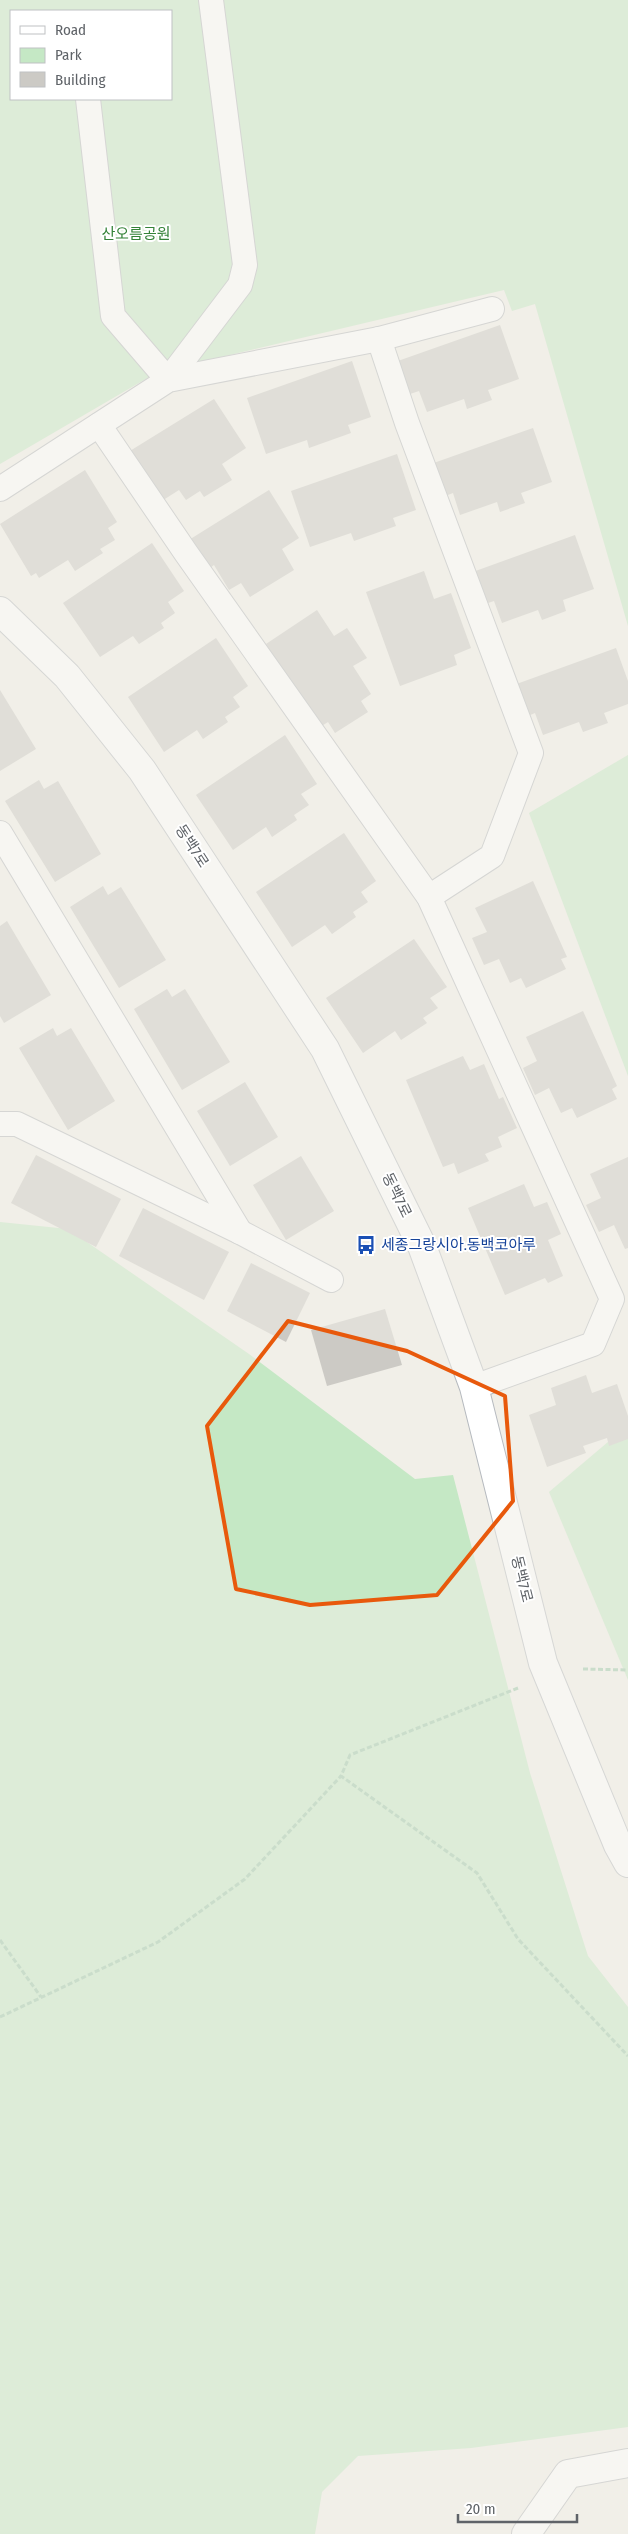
<svg xmlns="http://www.w3.org/2000/svg" width="628" height="2534" font-family="'Fira Sans Condensed','Noto Sans KR',sans-serif">
<style>
.green{fill:#c5e8c5;fill-rule:evenodd}
.building{fill:#cccac5}
.lines{fill:none;stroke-linecap:round;stroke-linejoin:round}
.lane-casing{stroke:#b5b8bc;stroke-width:26}
.street-casing{stroke:#b5b8bc;stroke-width:30}
.secondary-casing{stroke:#b6babf;stroke-width:30}
.path{stroke:#9cc7a9;stroke-width:3;stroke-dasharray:5 2.5;stroke-linecap:butt}
.lane{stroke:#fff;stroke-width:24}
.street{stroke:#fff;stroke-width:28}
.secondary{stroke:#fff;stroke-width:28}
.marked{fill:none;stroke:#e8590c;stroke-width:4;stroke-linejoin:round}
.labels{text-anchor:middle;stroke-width:4;stroke-linejoin:round;paint-order:stroke}
.park-label{font-size:15px;fill:#348238;stroke:#fff}
.street-label{font-size:15px;fill:#5f6368;stroke:#fff}
.transit-label{font-size:15px;fill:#164399;stroke:#fff;text-anchor:start}
</style>
<rect width="100%" height="100%" fill="#f1efe8"/>
<g class="green">
<path d="M0,0H628V626L535,304L512,311L504,290L200,362L168,366L0,464ZM11,11H171V99H11Z"/>
<path d="M628,755V1076L529,813Z"/>
<path d="M0,1222L68,1229L249,1354L415,1479L453,1475L530,1773L588,1956L628,2007V2427L471,2448L358,2456L322,2492L315,2534H0Z"/>
<path d="M628,1425V1680L549,1492Z"/>
</g>
<g class="building">
<path d="M500,325L519,379L488,390L492,400L467,409L464,399L427,412L419,391L407,395L395,362Z"/>
<path d="M352,361L371,417L348,425L351,433L309,448L307,440L266,454L247,398Z"/>
<path d="M214,399L246,448L222,464L232,480L204,497L200,491L186,500L179,490L157,504L125,454Z"/>
<path d="M533,428L552,482L521,493L525,503L500,512L497,502L460,515L453,493L440,498L428,465Z"/>
<path d="M397,454L416,510L393,518L396,526L354,541L351,533L310,547L291,491Z"/>
<path d="M85,470L117,522L108,528L115,540L100,549L103,553L75,571L68,560L39,578L36,573L31,576L0,524Z"/>
<path d="M269,490L299,538L282,549L294,570L250,597L241,583L229,590L214,565L203,573L184,543Z"/>
<path d="M575,535L594,589L563,600L566,611L542,620L538,610L502,623L494,601L482,605L470,573Z"/>
<path d="M152,543L184,591L168,602L175,613L161,623L164,628L139,644L133,636L100,657L63,603Z"/>
<path d="M424,571L434,599L451,593L471,648L454,655L457,665L400,686L366,592Z"/>
<path d="M317,610L334,636L347,628L367,658L353,666L371,694L361,701L368,712L335,733L328,722L320,727L266,644Z"/>
<path d="M216,638L248,686L233,697L240,707L225,717L228,722L203,739L197,730L164,752L128,697Z"/>
<path d="M616,648L628,681V704L604,713L608,723L583,732L579,722L543,735L535,713L523,718L511,686Z"/>
<path d="M0,690L36,749L0,771Z"/>
<path d="M285,735L317,784L301,794L309,805L294,815L297,820L272,837L266,827L233,850L196,795Z"/>
<path d="M39,780L44,789L58,781L101,854L55,882L5,801Z"/>
<path d="M344,833L376,881L361,892L368,902L353,912L356,917L332,934L325,925L292,947L256,892Z"/>
<path d="M533,881L567,957L561,959L566,969L526,988L521,978L510,983L499,959L484,965L472,938L487,932L475,908Z"/>
<path d="M103,886L108,895L121,887L166,960L119,988L70,907Z"/>
<path d="M7,921L51,995L4,1023L0,1016V926Z"/>
<path d="M414,939L447,987L430,998L438,1008L423,1018L427,1023L401,1040L395,1031L363,1053L326,998Z"/>
<path d="M167,989L172,997L185,989L230,1062L182,1090L134,1009Z"/>
<path d="M583,1011L617,1086L612,1089L617,1099L577,1118L572,1108L561,1113L549,1088L535,1095L523,1068L537,1061L526,1037Z"/>
<path d="M53,1028L57,1036L71,1028L115,1101L68,1130L19,1048Z"/>
<path d="M463,1056L470,1070L484,1064L499,1099L503,1097L517,1128L498,1137L502,1147L485,1154L489,1161L458,1174L454,1163L443,1167L406,1080Z"/>
<path d="M245,1082L278,1137L230,1166L197,1111Z"/>
<path d="M36,1155L121,1199L96,1247L11,1203Z"/>
<path d="M301,1156L334,1211L286,1240L253,1185Z"/>
<path d="M628,1157V1248L625,1249L614,1225L599,1232L586,1205L601,1198L590,1174Z"/>
<path d="M524,1184L534,1207L547,1202L561,1234L548,1240L563,1276L548,1283L545,1278L505,1295L468,1208Z"/>
<path d="M143,1208L229,1252L204,1300L119,1256Z"/>
<path d="M251,1263L310,1293L286,1342L227,1311Z"/>
<path d="M385,1309L402,1365L327,1386L311,1330Z"/>
<path d="M586,1375L592,1393L617,1384L628,1416V1439L609,1446L607,1438L583,1446L586,1453L547,1467L529,1415L556,1405L551,1388Z"/>
</g>
<g class="lines">
<g class="lane-casing">
<g id="lane">
<path d="M88,99L113,316L168,380L240,285L245,265L211,0"/>
<path d="M379,339L407,423L531,753L492,856L429,897"/>
<path d="M99,425L186,553L429,897L612,1299L593,1344L474,1387"/>
<path d="M0,489L168,380L379,339L492,309"/>
<path d="M0,833L240,1232"/>
<path d="M0,1124H17L240,1232L331,1280"/>
</g>
</g>
<g class="street-casing">
<path id="street" d="M526,2534L568,2474L628,2463"/>
</g>
<g class="secondary-casing">
<path id="secondary" d="M0,611L67,676L142,770L325,1049L422,1246L474,1387L543,1663L618,1845L628,1863"/>
</g>
<g class="path">
<path d="M583,1669L628,1670"/>
<path d="M518,1688L350,1755L341,1776L477,1873L518,1939L628,2056"/>
<path d="M0,1940L41,1997"/>
<path d="M0,2017L158,1942L245,1879L341,1776"/>
</g>
<use href="#lane" class="lane"/>
<use href="#street" class="street"/>
<use href="#secondary" class="secondary"/>
</g>
<path d="M0 0H628V2534H0ZM288,1321L407,1351L505,1396L513,1501L437,1595L310,1605L236,1589L207,1426Z" fill="#f1efe8" fill-opacity=".55" fill-rule="evenodd"/>
<path class="marked" d="M288,1321L407,1351L505,1396L513,1501L437,1595L310,1605L236,1589L207,1426Z"/>
<defs>
<g id="bus-bare" transform="scale(1.5)"><path d="M-5-6H5V4H4V6H2V4H-2V6H-4V4H-5ZM-3.5-4V0h7V-4ZM-3.5 1.2v1.5H-2V1.2ZM2 1.2v1.5H3.5V1.2Z" fill="#1a4fb4" stroke="#fff" stroke-width="2.5" paint-order="stroke"/></g>
</defs>
<g fill-rule="evenodd">
<use href="#bus-bare" x="366" y="1245"/>
</g>
<g class="labels">
<g class="park-label">
<text x="136" y="239">산오름공원</text>
</g>
<g class="street-label">
<text transform="translate(192 846) rotate(57)" y="5">동백7로</text>
<text transform="translate(397 1195) rotate(64)" y="5">동백7로</text>
<text transform="translate(522 1579) rotate(76)" y="5">동백7로</text>
</g>
<g class="transit-label">
<text x="381" y="1250">세종그랑시아.동백코아루</text>
</g>
</g>
<rect x="10" y="10" width="162" height="90" fill="#ffffff" stroke="#bfc1c3"/>
<rect x="20" y="26" width="25" height="8" fill="#ffffff" stroke="#bfc1c3"/>
<text x="55" y="35" font-size="15" fill="#5f6368">Road</text>
<rect x="20" y="48" width="25" height="15" fill="#c5e8c5" stroke="#bfc1c3"/>
<text x="55" y="60" font-size="15" fill="#5f6368">Park</text>
<rect x="20" y="72" width="25" height="15" fill="#cccac5" stroke="#bfc1c3"/>
<text x="55" y="85" font-size="15" fill="#5f6368">Building</text>
<path d="M458 2514v8h119v-8" fill="none" stroke="#5f6368" stroke-width="2.5"/>
<text x="466" y="2514" font-size="15" fill="#5f6368" stroke="#ffffff" stroke-width="4" paint-order="stroke">20 m</text>
</svg>
